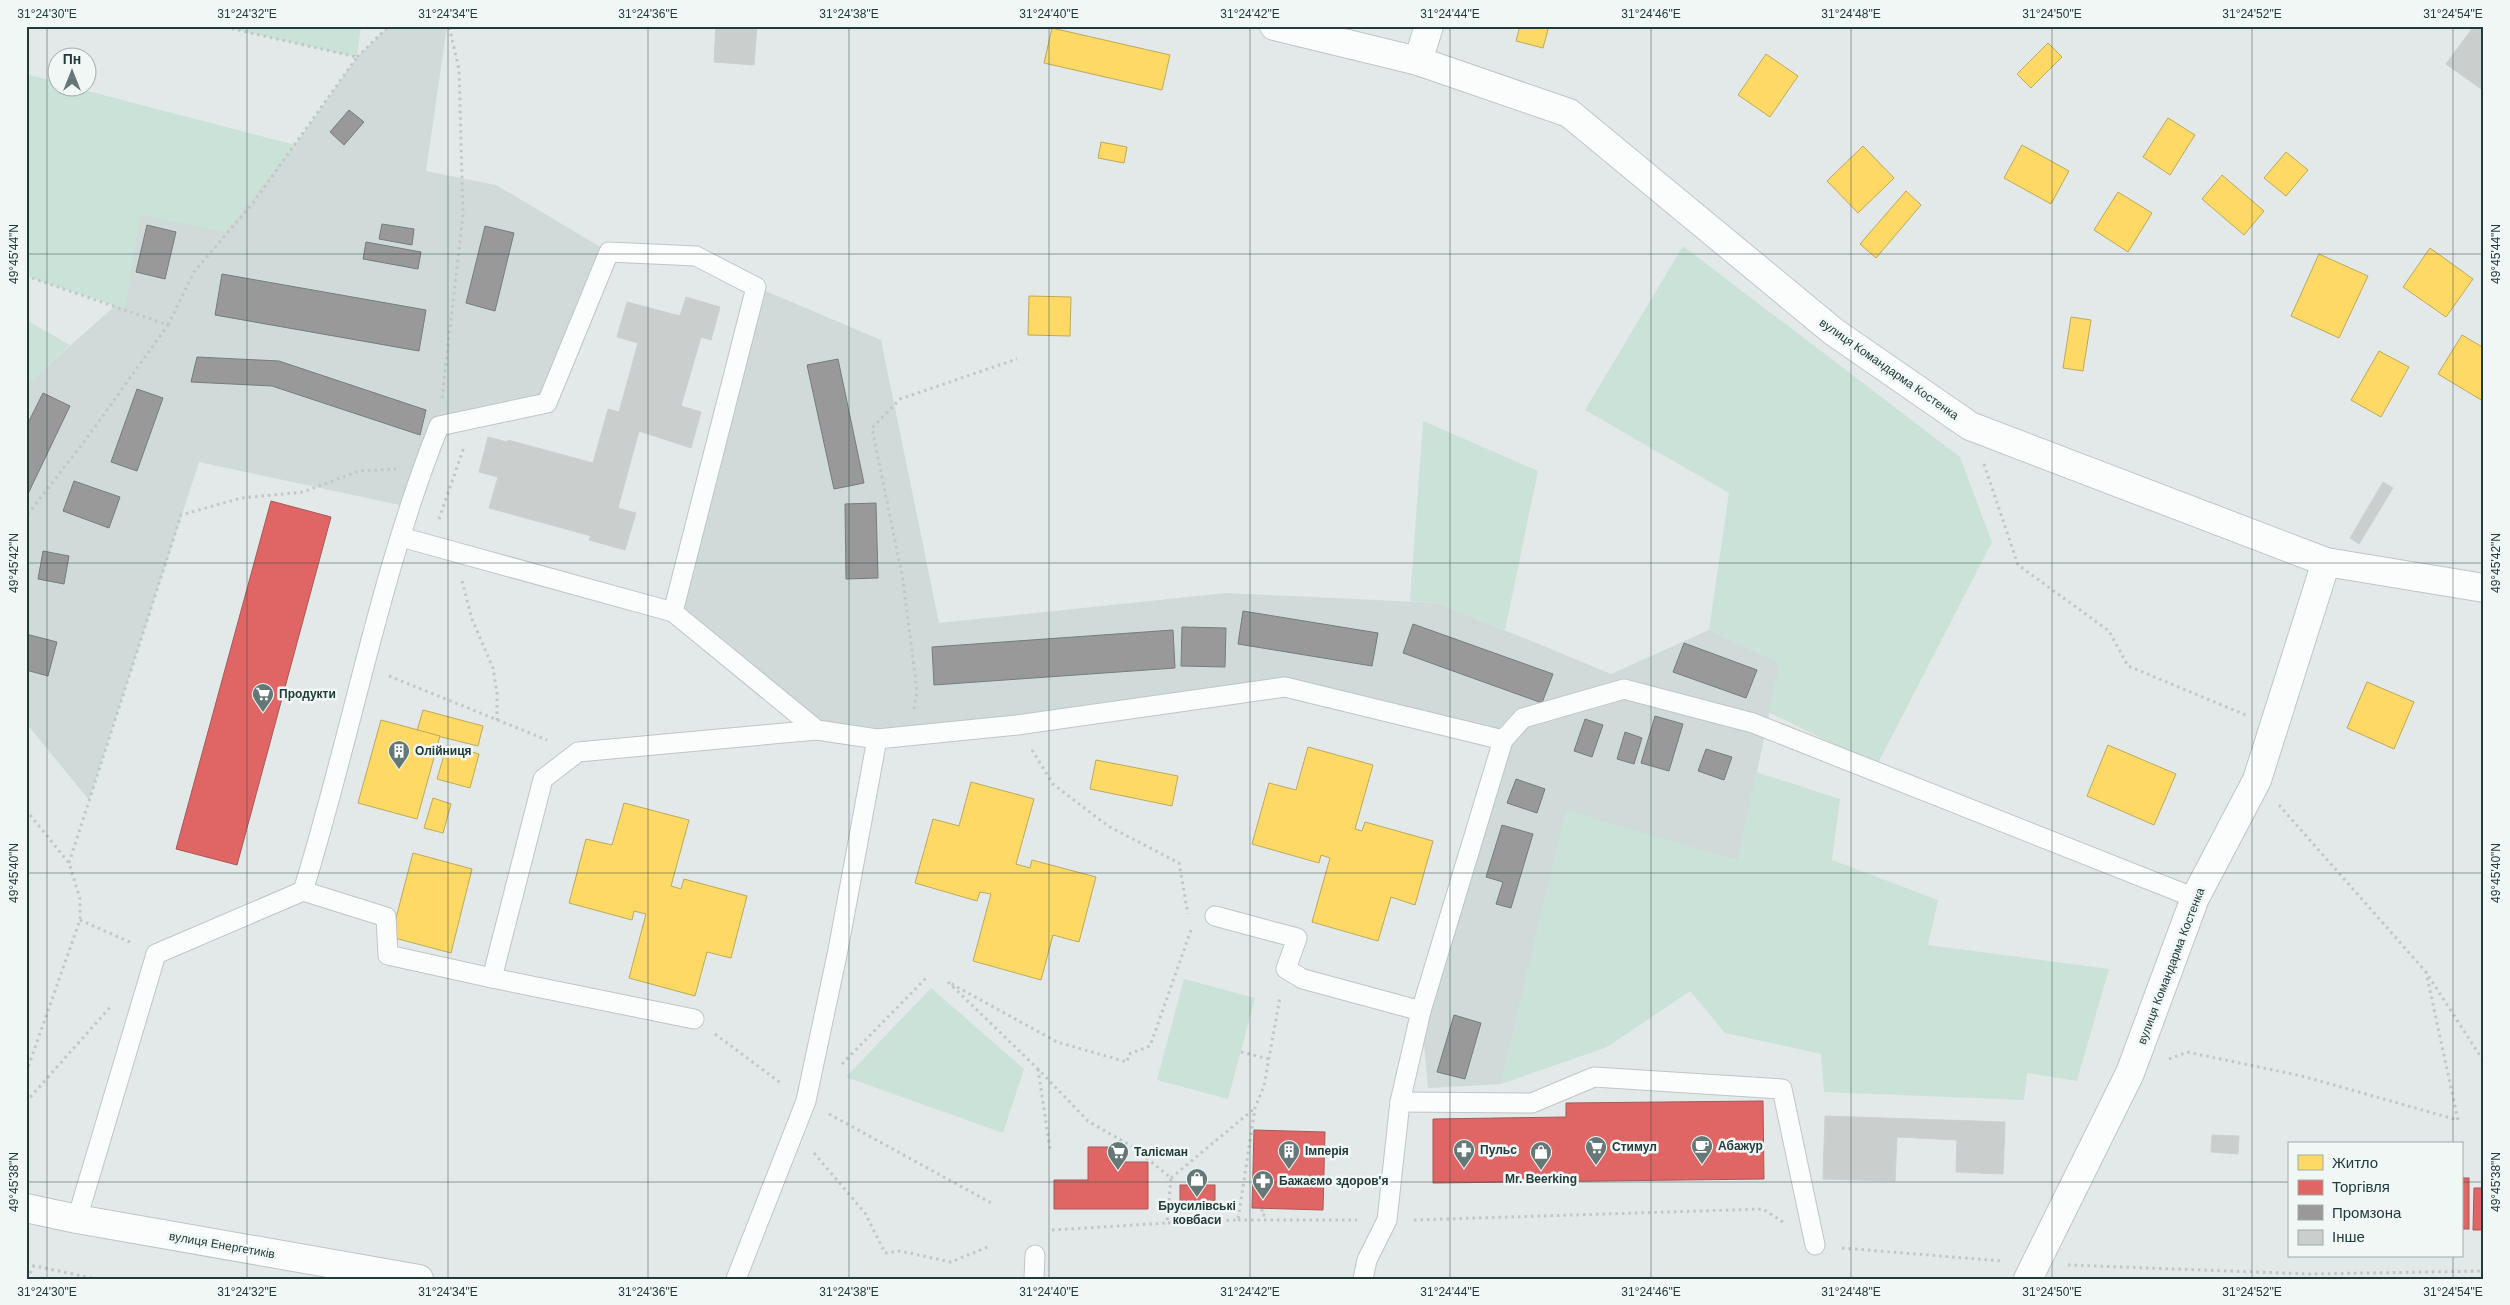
<svg xmlns="http://www.w3.org/2000/svg" width="2510" height="1305" font-family="Helvetica,sans-serif">
<style>
.built{fill:#d0dad8}
.green{fill:#cbe2d8}
.homes{fill:#ffd966;stroke:#bcaa59}
.shops{fill:#e06666;stroke:#a65959}
.industry{fill:#999;stroke:#757d7c}
.building{fill:#cacfce;stroke:#cbd1d0}
.lines{fill:none;stroke-linecap:round;stroke-linejoin:round}
.service-casing{stroke:#c0c5c5;stroke-width:21}
.minor-casing{stroke:#c0c5c5;stroke-width:30}
.secondary-casing{stroke:#bec6c5;stroke-width:30}
.path{stroke:#c0c8c7;stroke-width:3;stroke-dasharray:2.5 4;stroke-linecap:butt}
.service{stroke:#fbfcfc;stroke-width:19}
.minor{stroke:#fbfcfc;stroke-width:28}
.secondary{stroke:#fbfcfc;stroke-width:28}
.ticks{fill:none;stroke:#203b3a;stroke-width:1;stroke-opacity:0.45}
.labels{text-anchor:middle;stroke-width:5;stroke-linejoin:round;paint-order:stroke}
.street-label{font-size:12px;fill:#203b3a;stroke:#f0f7f5}
.poi-label{font-size:12px;font-weight:bold;fill:#203b3a;stroke:#f0f7f5;text-anchor:start}
.neatline{fill:none;stroke:#203b3a;stroke-width:2}
.ticks-label{font-size:12px;text-anchor:middle;fill:#203b3a}
</style>
<rect width="100%" height="100%" fill="#e3e8e8"/>
<g class="built">
<path d="M389,26H447L426,171L496,185L609,252L547,403L439,426L409,507L199,462L89,800L26,723V385L126,296L140,215L295,145L357,57Z"/>
<path d="M756,287L881,340L939,623L1226,593L1439,603L1611,674L1709,630L1780,663L1738,861L1566,811L1501,1084L1428,1088L1421,1011L1503,740L1285,687L877,739L817,730L673,612Z"/>
</g>
<g class="green">
<path d="M220,26H361L357,57Z"/>
<path d="M26,74L57,82L58,88H76L295,145L225,232L140,215L125,309L26,276Z"/>
<path d="M1683,246L1960,457L1992,542L1877,765L1768,712L1780,663L1709,630L1729,493L1585,410Z"/>
<path d="M26,320L70,345L26,385Z"/>
<path d="M1423,421L1538,471L1505,630L1439,603L1410,601Z"/>
<path d="M1756,772L1840,799L1832,860L1938,900L1928,945L2109,969L2077,1081L2027,1073L2024,1100L1824,1092L1821,1054L1725,1033L1690,991L1607,1047L1501,1084L1566,810L1738,861Z"/>
<path d="M1184,979L1255,998L1228,1099L1157,1080Z"/>
<path d="M931,988L1024,1069L1003,1133L846,1077Z"/>
</g>
<g class="homes">
<path d="M1520,26H1549L1543,48L1516,41Z"/>
<path d="M1052,28L1170,55L1162,90L1044,63Z"/>
<path d="M2048,43L2062,57L2031,88L2017,74Z"/>
<path d="M1766,54L1798,76L1770,117L1738,95Z"/>
<path d="M2168,118L2195,135L2170,175L2143,157Z"/>
<path d="M1101,142L1127,147L1124,163L1098,158Z"/>
<path d="M2022,145L2069,171L2051,204L2004,178Z"/>
<path d="M1863,146L1894,178L1858,213L1827,181Z"/>
<path d="M2286,152L2308,170L2286,196L2264,178Z"/>
<path d="M2222,175L2264,211L2244,235L2202,199Z"/>
<path d="M1906,191L1921,205L1876,258L1860,244Z"/>
<path d="M2118,192L2152,213L2128,252L2094,230Z"/>
<path d="M2430,248L2473,279L2446,317L2403,287Z"/>
<path d="M2319,254L2368,276L2339,338L2291,316Z"/>
<path d="M1029,296L1071,297L1070,336L1028,335Z"/>
<path d="M2071,317L2091,320L2083,371L2063,368Z"/>
<path d="M2462,335L2484,348L2483,401L2438,374Z"/>
<path d="M2379,351L2409,367L2381,417L2351,400Z"/>
<path d="M2367,682L2414,702L2394,749L2347,728Z"/>
<path d="M423,710L483,726L478,746L417,731Z"/>
<path d="M381,720L440,736L417,819L358,803Z"/>
<path d="M447,745L479,754L470,788L437,779Z"/>
<path d="M2108,745L2176,774L2154,825L2087,796Z"/>
<path d="M1308,747L1373,765L1355,829L1362,831L1365,822L1433,841L1415,905L1391,897L1378,941L1312,922L1330,858L1321,855L1319,863L1252,844L1269,783L1296,790Z"/>
<path d="M1096,760L1178,776L1172,806L1090,789Z"/>
<path d="M971,782L1034,799L1016,864L1030,868L1032,860L1096,877L1079,942L1053,935L1041,980L973,961L991,894L980,892L977,901L915,883L933,819L959,826Z"/>
<path d="M433,798L451,804L443,833L424,828Z"/>
<path d="M624,803L689,820L671,886L681,889L684,879L747,896L731,958L707,952L695,996L629,978L646,914L634,911L632,920L569,903L586,839L612,845Z"/>
<path d="M413,853L472,869L451,953L391,937Z"/>
</g>
<g class="shops">
<path d="M271,501L331,517L237,865L176,849Z"/>
<path d="M1763,1101L1764,1179L1433,1183V1119L1566,1117V1103Z"/>
<path d="M1254,1130L1325,1132L1323,1210L1252,1208Z"/>
<path d="M1088,1147H1118V1162H1148V1209H1054V1180H1088Z"/>
<rect x="2461" y="1178" width="8" height="51"/>
<rect x="1180" y="1185" width="35" height="26"/>
<path d="M2474,1188H2484V1230H2473Z"/>
</g>
<g class="industry">
<path d="M349,110L364,122L344,145L330,132Z"/>
<path d="M382,224L414,229L412,245L379,239Z"/>
<path d="M147,225L176,232L165,279L136,272Z"/>
<path d="M485,226L514,233L495,311L466,303Z"/>
<path d="M366,242L421,252L418,269L363,259Z"/>
<path d="M222,274L426,310L419,351L215,315Z"/>
<path d="M197,357L279,361L426,410L420,435L272,386L191,382Z"/>
<path d="M838,359L864,483L834,489L807,365Z"/>
<path d="M137,389L163,398L137,471L111,462Z"/>
<path d="M43,393L70,406L26,498V427Z"/>
<path d="M74,481L120,497L109,528L63,511Z"/>
<path d="M876,503L878,578L846,579L845,504Z"/>
<path d="M43,551L69,556L64,584L38,579Z"/>
<path d="M1243,611L1378,633L1372,666L1238,644Z"/>
<path d="M1413,624L1553,674L1542,703L1403,653Z"/>
<path d="M1182,627L1226,628L1225,667L1181,666Z"/>
<path d="M1173,630L1175,668L934,685L932,647Z"/>
<path d="M26,634L57,642L48,676L26,670Z"/>
<path d="M1684,643L1757,670L1746,698L1673,672Z"/>
<path d="M1655,716L1683,724L1669,771L1641,763Z"/>
<path d="M1585,719L1603,725L1592,757L1574,751Z"/>
<path d="M1625,732L1642,738L1634,764L1617,759Z"/>
<path d="M1706,749L1732,757L1724,780L1698,771Z"/>
<path d="M1516,779L1545,789L1537,813L1507,803Z"/>
<path d="M1502,825L1533,834L1511,908L1496,904L1503,882L1486,877Z"/>
<path d="M1454,1015L1481,1023L1465,1079L1437,1072Z"/>
</g>
<g class="building">
<path d="M716,26H757L754,65L714,62Z"/>
<path d="M2474,26H2484V91L2446,64Z"/>
<path d="M686,297L720,307L711,340L701,337L681,406L701,412L691,448L639,431L618,508L636,513L625,550L589,540L591,536L489,508L498,477L479,472L488,437L507,442L508,440L593,463L608,409L619,412L638,343L617,337L627,302L680,316Z"/>
<path d="M2383,482L2393,488L2359,544L2350,538Z"/>
<path d="M1825,1116L2005,1122L2003,1174L1956,1172L1957,1140L1897,1137L1895,1181L1823,1179Z"/>
<path d="M2212,1135L2239,1136L2238,1154L2211,1152Z"/>
</g>
<g class="lines">
<g class="service-casing">
<g id="service">
<path d="M401,537L673,612"/>
<path d="M1503,740L1523,718L1624,689L1753,723L2195,898"/>
<path d="M303,891L386,917L388,955L492,978"/>
<path d="M1215,916L1297,938L1286,969L1303,979L1421,1011"/>
<path d="M694,1019L492,978L543,779L578,752L817,730"/>
<path d="M1400,1102L1532,1103L1594,1077L1782,1089L1815,1245"/>
<path d="M77,1219L156,954L303,891C351,737 379,576 439,426L547,403L609,252L696,256L756,287L673,612L817,730L877,739L1017,725L1285,687L1503,740L1421,1011L1400,1102L1387,1220L1367,1260L1363,1279"/>
<path d="M736,1279L806,1101L838,950L877,739"/>
<path d="M1034,1279L1035,1255"/>
</g>
</g>
<g class="minor-casing">
<g id="minor">
<path d="M1274,26L1418,61L1569,113L1834,332L1970,426L2326,562L2484,588"/>
<path d="M1418,61L1429,26"/>
<path d="M2028,1279L2130,1073L2195,898L2257,780L2326,562"/>
</g>
</g>
<g class="secondary-casing">
<path id="secondary" d="M26,1208L77,1219L419,1279"/>
</g>
<g class="path">
<path d="M357,57L389,26"/>
<path d="M26,276L168,325L84,442L28,514L26,520"/>
<path d="M168,325L194,272L253,203L357,57L220,26"/>
<path d="M442,398L463,215L459,69L449,26"/>
<path d="M1984,464L2018,565L2109,631L2128,666L2246,715"/>
<path d="M439,519L464,447"/>
<path d="M462,581L472,619L493,668L497,693V722"/>
<path d="M389,676L547,740"/>
<path d="M914,709L917,691L903,580L872,428L900,399L1017,359"/>
<path d="M1032,750L1053,784L1108,826L1179,863L1188,914"/>
<path d="M2279,805L2426,972L2484,1062"/>
<path d="M26,810L69,863L80,899V920L26,1073"/>
<path d="M69,863L181,515L241,498L303,492L359,471L396,469"/>
<path d="M80,920L132,943"/>
<path d="M1191,930L1150,1046L1129,1054L1127,1062L1057,1042L948,982L1038,1069L1088,1121L1133,1147L1171,1178L1167,1223L1238,1220L1255,1108L1264,1086L1280,997"/>
<path d="M715,1034L782,1084"/>
<path d="M1241,1052L1269,1059"/>
<path d="M2169,1059L2187,1052L2302,1076L2458,1120L2426,972"/>
<path d="M842,1064L928,976"/>
<path d="M1038,1069L1050,1149"/>
<path d="M26,1102L112,1005"/>
<path d="M829,1114L993,1204"/>
<path d="M814,1153L865,1213L885,1253L900,1251L951,1262L990,1246"/>
<path d="M1171,1178L1255,1108"/>
<path d="M1262,1209V1215H1269"/>
<path d="M1238,1220H1357"/>
<path d="M1414,1220L1763,1209L1783,1222"/>
<path d="M1052,1230L1167,1223"/>
<path d="M1842,1248L2002,1261"/>
<path d="M26,1264L96,1279"/>
<path d="M2068,1265L2309,1274L2484,1271"/>
<path d="M27,1279L34,1266"/>
</g>
<use href="#service" class="service"/>
<use href="#minor" class="minor"/>
<use href="#secondary" class="secondary"/>
</g>
<path class="ticks" d="M47,26V1279M247,26V1279M448,26V1279M648,26V1279M849,26V1279M1049,26V1279M1250,26V1279M1450,26V1279M1651,26V1279M1851,26V1279M2052,26V1279M2252,26V1279M2453,26V1144M26,254H2484M26,563H2484M26,873H2484M26,1182H2289M2461,1182H2484M2453,1256V1279"/>
<defs>
<g id="supermarket-pin" transform="scale(1.125)"><path d="M0 17L-7.5 6A9.5 9.5 0 1 1 7.5 6Z" fill="#647877" stroke="#f0f7f5"/><path d="M-6-5.5h2.5l.6 2H6L4.5 2H-2.5L-4.4-4H-6ZM-1.5 3.2a1.3 1.3 0 1 0 .1 0ZM3 3.2a1.3 1.3 0 1 0 .1 0Z" fill="#fff"/></g>
<g id="building-pin" transform="scale(1.125)"><path d="M0 17L-7.5 6A9.5 9.5 0 1 1 7.5 6Z" fill="#647877" stroke="#f0f7f5"/><path d="M-4-6H4V6H1V3H-1V6H-4ZM-2.5-4.3h1.7v1.8h-1.7ZM.8-4.3h1.7v1.8H.8ZM-2.5-1h1.7V.8h-1.7ZM.8-1h1.7V.8H.8Z" fill="#fff"/></g>
<g id="cafe-pin" transform="scale(1.125)"><path d="M0 17L-7.5 6A9.5 9.5 0 1 1 7.5 6Z" fill="#647877" stroke="#f0f7f5"/><path d="M-5.5-4.5H6V0H3Q3 3.5 0 3.5H-2.5Q-5.5 3.5-5.5 0ZM3-3.2v2h1.7v-2ZM-6 4.5H4V6H-6Z" fill="#fff"/></g>
<g id="pharmacy-pin" transform="scale(1.125)"><path d="M0 17L-7.5 6A9.5 9.5 0 1 1 7.5 6Z" fill="#647877" stroke="#f0f7f5"/><path d="M-2-6h4v4h4v4h-4v4h-4v-4h-4v-4h4Z" fill="#fff"/></g>
<g id="shop-pin" transform="scale(1.125)"><path d="M0 17L-7.5 6A9.5 9.5 0 1 1 7.5 6Z" fill="#647877" stroke="#f0f7f5"/><path d="M-5-2.5h2.3a2.7 3.5 0 0 1 5.4 0H5L5.5 6h-11ZM-1.5-2.5h3a1.5 2.3 0 0 0-3 0Z" fill="#fff"/></g>
</defs>
<g fill-rule="evenodd">
<use href="#supermarket-pin" x="263" y="694"/>
<use href="#building-pin" x="399" y="751"/>
<use href="#cafe-pin" x="1702" y="1146"/>
<use href="#supermarket-pin" x="1596" y="1147"/>
<use href="#pharmacy-pin" x="1464" y="1150"/>
<use href="#building-pin" x="1289" y="1151"/>
<use href="#supermarket-pin" x="1118" y="1152"/>
<use href="#shop-pin" x="1541" y="1152"/>
<use href="#shop-pin" x="1197" y="1179"/>
<use href="#pharmacy-pin" x="1263" y="1181"/>
</g>
<g class="labels">
<g class="street-label">
<text transform="translate(1889 369) rotate(35)" y="4">вулиця Командарма Костенка</text>
<text transform="translate(2171 966) rotate(-69)" y="4">вулиця Командарма Костенка</text>
<text transform="translate(222 1245) rotate(10)" y="4">вулиця Енергетиків</text>
</g>
<g class="poi-label">
<text x="279" y="698">Продукти</text>
<text x="415" y="755">Олійниця</text>
<text x="1718" y="1150">Абажур</text>
<text x="1612" y="1151">Стимул</text>
<text x="1480" y="1154">Пульс</text>
<text x="1305" y="1155">Імперія</text>
<text x="1134" y="1156">Талісман</text>
<text x="1541" y="1183" text-anchor="middle">Mr. Beerking</text>
<text x="1279" y="1185">Бажаємо здоров'я</text>
<text x="1197" y="1210" text-anchor="middle">Брусилівські<tspan x="1197" dy="14">ковбаси</tspan></text>
</g>
</g>
<rect width="2510" height="1305" fill="none" stroke="#f0f7f5" stroke-width="55"/>
<rect x="2288" y="1142" width="175" height="115" fill="#f0f7f5" stroke="#9dacaa"/>
<rect x="2298" y="1155" width="25" height="15" fill="#ffd966" stroke="#9dacaa"/>
<text x="2332" y="1168" font-size="15" fill="#203b3a">Житло</text>
<rect x="2298" y="1180" width="25" height="15" fill="#e06666" stroke="#9dacaa"/>
<text x="2332" y="1192" font-size="15" fill="#203b3a">Торгівля</text>
<rect x="2298" y="1205" width="25" height="15" fill="#999999" stroke="#9dacaa"/>
<text x="2332" y="1218" font-size="15" fill="#203b3a">Промзона</text>
<rect x="2298" y="1230" width="25" height="15" fill="#cacfce" stroke="#9dacaa"/>
<text x="2332" y="1242" font-size="15" fill="#203b3a">Інше</text>
<g transform="translate(72 72)"><circle r="24" fill="#f0f7f5" stroke="#9dacaa"/>
<path d="M0-4L9 19L0 12L-9 19Z" fill="#647877"/>
<text y="-8" font-size="14" font-weight="bold" text-anchor="middle" fill="#203b3a">Пн</text>
</g>
<rect x="28" y="28" width="2454" height="1250" class="neatline"/>
<g class="ticks-label">
<text x="47" y="18">31°24'30"E</text>
<text x="247" y="18">31°24'32"E</text>
<text x="448" y="18">31°24'34"E</text>
<text x="648" y="18">31°24'36"E</text>
<text x="849" y="18">31°24'38"E</text>
<text x="1049" y="18">31°24'40"E</text>
<text x="1250" y="18">31°24'42"E</text>
<text x="1450" y="18">31°24'44"E</text>
<text x="1651" y="18">31°24'46"E</text>
<text x="1851" y="18">31°24'48"E</text>
<text x="2052" y="18">31°24'50"E</text>
<text x="2252" y="18">31°24'52"E</text>
<text x="2453" y="18">31°24'54"E</text>
<text transform="translate(14 254) rotate(-90)" y="4">49°45'44"N</text>
<text transform="translate(2496 254) rotate(-90)" y="4">49°45'44"N</text>
<text transform="translate(14 563) rotate(-90)" y="4">49°45'42"N</text>
<text transform="translate(2496 563) rotate(-90)" y="4">49°45'42"N</text>
<text transform="translate(14 873) rotate(-90)" y="4">49°45'40"N</text>
<text transform="translate(2496 873) rotate(-90)" y="4">49°45'40"N</text>
<text transform="translate(14 1182) rotate(-90)" y="4">49°45'38"N</text>
<text transform="translate(2496 1182) rotate(-90)" y="4">49°45'38"N</text>
<text x="47" y="1296">31°24'30"E</text>
<text x="247" y="1296">31°24'32"E</text>
<text x="448" y="1296">31°24'34"E</text>
<text x="648" y="1296">31°24'36"E</text>
<text x="849" y="1296">31°24'38"E</text>
<text x="1049" y="1296">31°24'40"E</text>
<text x="1250" y="1296">31°24'42"E</text>
<text x="1450" y="1296">31°24'44"E</text>
<text x="1651" y="1296">31°24'46"E</text>
<text x="1851" y="1296">31°24'48"E</text>
<text x="2052" y="1296">31°24'50"E</text>
<text x="2252" y="1296">31°24'52"E</text>
<text x="2453" y="1296">31°24'54"E</text>
</g>
</svg>
